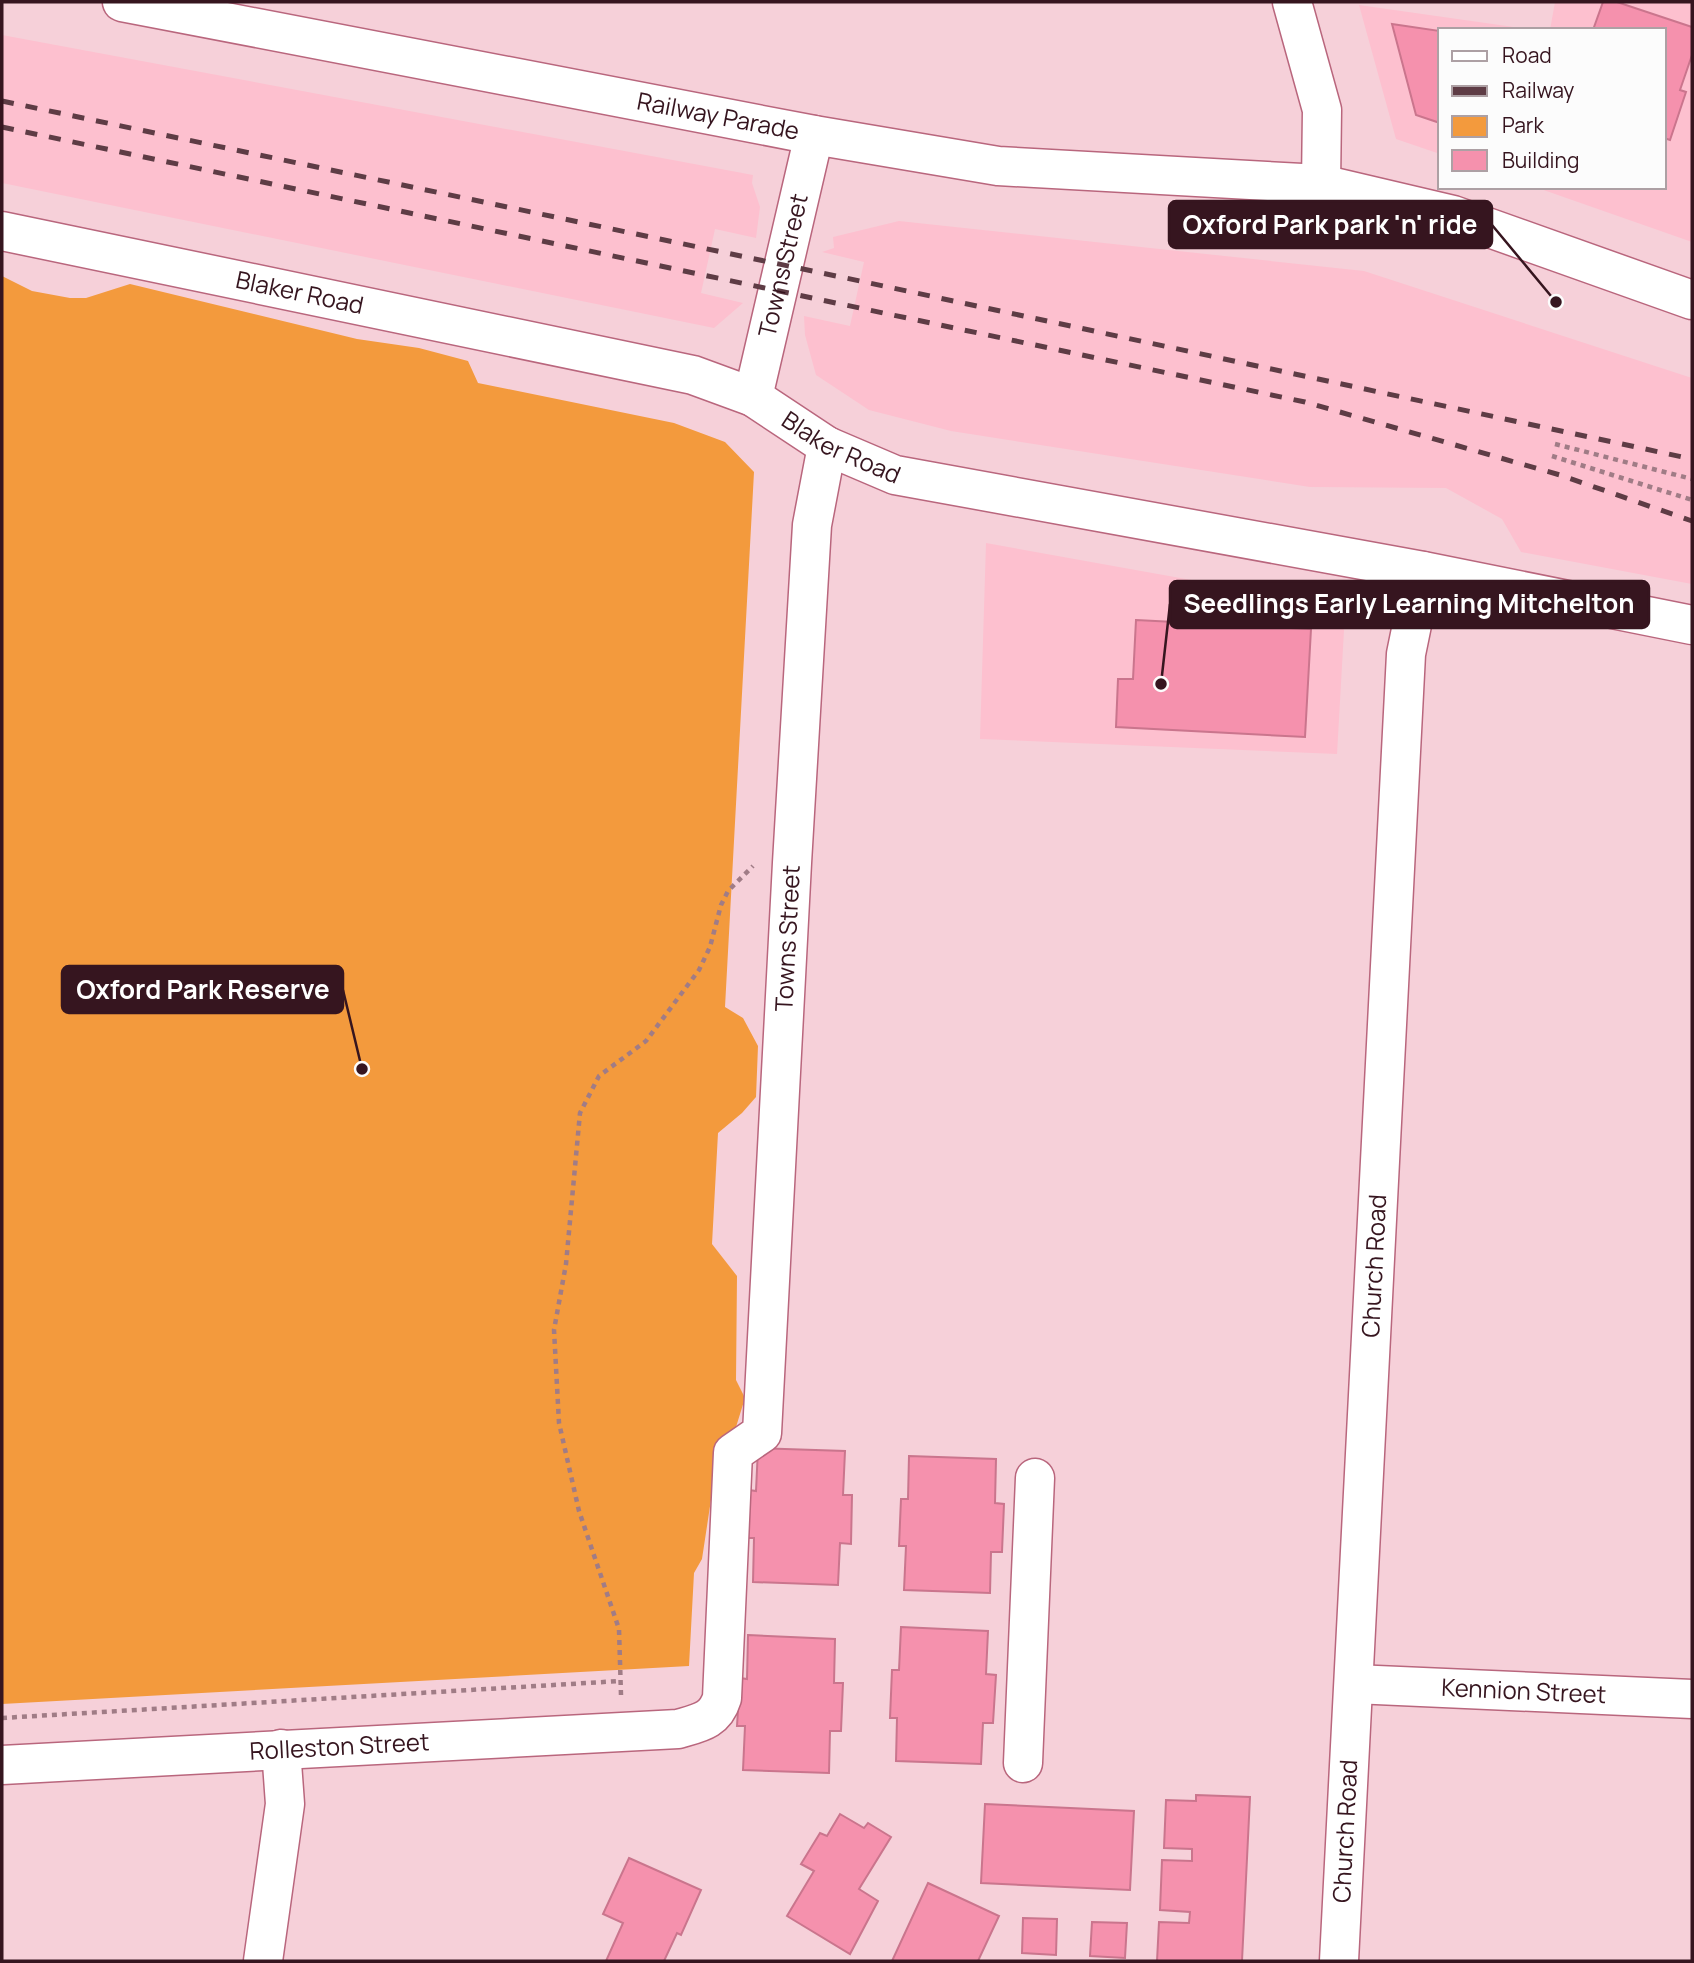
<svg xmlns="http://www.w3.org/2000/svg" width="1694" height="1963" font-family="Manrope,sans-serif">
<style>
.built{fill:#fdc0cf}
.green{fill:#f39a3d}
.building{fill:#f591ad;stroke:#ca758d;stroke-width:2}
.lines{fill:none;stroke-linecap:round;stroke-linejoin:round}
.minor-casing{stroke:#b9667d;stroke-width:41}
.path{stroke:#a07c86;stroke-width:4.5;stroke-dasharray:5 5;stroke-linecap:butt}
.minor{stroke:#fff;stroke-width:38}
.rail{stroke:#5e3c45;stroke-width:5;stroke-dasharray:12 12;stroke-linecap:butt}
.labels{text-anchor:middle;stroke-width:5;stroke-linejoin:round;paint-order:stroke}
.street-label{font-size:24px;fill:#36151f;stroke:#fcfcfc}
.leader{fill:none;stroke:#36151f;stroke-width:2.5}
.callout-dot{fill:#36151f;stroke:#fcfcfc;stroke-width:2.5}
.callout{fill:#36151f;stroke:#36151f;stroke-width:2.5}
.callout-label{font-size:26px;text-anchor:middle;font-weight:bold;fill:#fff}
</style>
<rect width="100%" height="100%" fill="#f6d0d9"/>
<g class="built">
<path d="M1555,2H1692V242L1535,187H1664V30H1550Z"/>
<path d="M1359,5L1535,30H1440V154L1396,139Z"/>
<path d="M2,35L753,175L752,183L760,207L756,238L715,229L701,293L743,303L714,328L2,183Z"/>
<path d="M899,221L1364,271L1692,378V584L1521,552L1502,519L1446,488L1310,487L951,431L869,410L816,375L805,335L804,316L850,326L864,262L822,252L834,248L833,237Z"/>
<path d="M986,543L1325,604L1344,630L1337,754L980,739Z"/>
</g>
<path class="green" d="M2,276L32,291L70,298H86L130,284L357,339L419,348L468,361L478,383L674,423L725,442L754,472L725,1007L743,1018L758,1046L756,1097L742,1113L718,1133L712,1244L737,1276L736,1380L745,1398L736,1427L714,1480L702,1559L694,1573L689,1666L2,1704Z"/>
<g class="building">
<path d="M1603,2H1617L1692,27V55L1680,90L1686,92L1670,140L1664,138V30H1593Z"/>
<path d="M1392,24L1440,31V123L1416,115Z"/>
<path d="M1136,620L1311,629L1305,737L1116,727L1118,679H1133Z"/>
<path d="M758,1448L845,1451L843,1495H852L851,1544L840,1543L838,1585L753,1582L754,1538H747L749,1490L756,1491Z"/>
<path d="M909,1456L996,1459L995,1503L1004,1504L1002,1552H991L990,1593L904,1590L906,1546H899L901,1499H908Z"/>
<path d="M901,1627L988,1631L986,1674L996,1675L993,1723H983L981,1764L896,1761L897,1718H890L892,1670H899Z"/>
<path d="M748,1635L835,1639L834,1683H843L841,1731H830L829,1773L743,1770L745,1726H737L740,1678L747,1679Z"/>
<path d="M1196,1795L1250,1797L1242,1961H1157L1159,1922L1189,1923L1190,1912L1160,1910L1162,1860L1192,1861V1849L1164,1848L1166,1800L1196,1801Z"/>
<path d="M985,1804L1134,1811L1130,1890L981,1883Z"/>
<path d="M840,1814L864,1828L868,1823L891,1837L859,1889L878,1901L850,1954L787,1916L814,1871L801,1864L820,1833L827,1836Z"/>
<path d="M629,1858L701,1890L681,1935L677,1933L664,1961H606L623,1923L603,1914Z"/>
<path d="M928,1883L999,1916L978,1961H892Z"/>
<path d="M1023,1918L1057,1919L1056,1955L1022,1953Z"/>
<path d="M1092,1922L1127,1923L1125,1958L1090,1956Z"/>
</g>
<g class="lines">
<g class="minor-casing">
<g id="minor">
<path id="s1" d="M122,2L814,135L998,166L1321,184L1453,215L1692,300"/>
<path d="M1292,2L1322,110L1321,184"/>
<path id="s2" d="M2,231L693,375L753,397L827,446L895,475L1423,571L1692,625"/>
<path id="s3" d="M753,397L814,135"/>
<path id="s4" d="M1354,1684L1692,1699"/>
<path d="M1023,1763L1035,1478"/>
<path id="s5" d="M2,1765L678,1729C699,1723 715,1721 722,1698L733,1453L762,1433L792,863L812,525L827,446"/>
<path d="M263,1961L285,1804L281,1749"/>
<path id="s6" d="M1339,1961L1406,654L1423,571"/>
</g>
</g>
<g class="path">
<path d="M1555,444L1692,479"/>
<path d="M1552,456L1692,500"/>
<path d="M621,1695L619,1629L579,1511L559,1423L554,1330L566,1264L580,1113L599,1076L646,1041L699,970L710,947L721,905L728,891L753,866"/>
<path d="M2,1718L620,1681"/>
</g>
<use href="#minor" class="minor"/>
<g class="rail">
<path d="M2,101L860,281L1692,459"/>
<path d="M2,127L1305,402L1560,475L1692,521"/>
</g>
</g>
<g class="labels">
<g class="street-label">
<text dy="8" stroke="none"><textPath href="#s1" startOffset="607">Railway Parade</textPath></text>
<text dy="8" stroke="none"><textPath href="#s3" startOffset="135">Towns Street</textPath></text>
<text dy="8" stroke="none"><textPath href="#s2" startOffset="304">Blaker Road</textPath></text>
<text dy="8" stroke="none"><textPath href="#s2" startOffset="872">Blaker Road</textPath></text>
<text dy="8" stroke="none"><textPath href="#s5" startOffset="1510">Towns Street</textPath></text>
<text dy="8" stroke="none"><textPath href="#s6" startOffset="696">Church Road</textPath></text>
<text dy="8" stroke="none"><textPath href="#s4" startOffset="170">Kennion Street</textPath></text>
<text dy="8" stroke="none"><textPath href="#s5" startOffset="338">Rolleston Street</textPath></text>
<text dy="8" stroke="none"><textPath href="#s6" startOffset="130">Church Road</textPath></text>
</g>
</g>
<path class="leader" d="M1556 302L1492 225M1161 684L1170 604M362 1069L343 990"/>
<g class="callout-dot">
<circle cx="1556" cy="302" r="7"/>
<circle cx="1161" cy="684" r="7"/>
<circle cx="362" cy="1069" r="7"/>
</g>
<g class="callout">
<rect x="1169" y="201" width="323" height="47" rx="7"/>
<rect x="1170" y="581" width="479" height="47" rx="7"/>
<rect x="62" y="966" width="281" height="47" rx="7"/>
</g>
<g class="callout-label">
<text x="1330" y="234">Oxford Park park 'n' ride</text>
<text x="1409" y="613">Seedlings Early Learning Mitchelton</text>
<text x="203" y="999">Oxford Park Reserve</text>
</g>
<rect width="1694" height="1963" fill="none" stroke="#36151f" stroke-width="7"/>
<rect x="1438" y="28" width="228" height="161" fill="#fcfcfc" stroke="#ada0a4" stroke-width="2"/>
<rect x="1452" y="51" width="35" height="10" fill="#ffffff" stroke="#ada0a4" stroke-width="2"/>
<text x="1502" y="63" font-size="21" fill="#36151f">Road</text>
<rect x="1452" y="86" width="35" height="10" fill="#5e3c45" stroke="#ada0a4" stroke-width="2"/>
<text x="1502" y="98" font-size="21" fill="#36151f">Railway</text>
<rect x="1452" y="116" width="35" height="21" fill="#f39a3d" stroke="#ada0a4" stroke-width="2"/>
<text x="1502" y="133" font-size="21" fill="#36151f">Park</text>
<rect x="1452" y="150" width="35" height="21" fill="#f591ad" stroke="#ada0a4" stroke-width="2"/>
<text x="1502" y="168" font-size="21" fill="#36151f">Building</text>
</svg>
